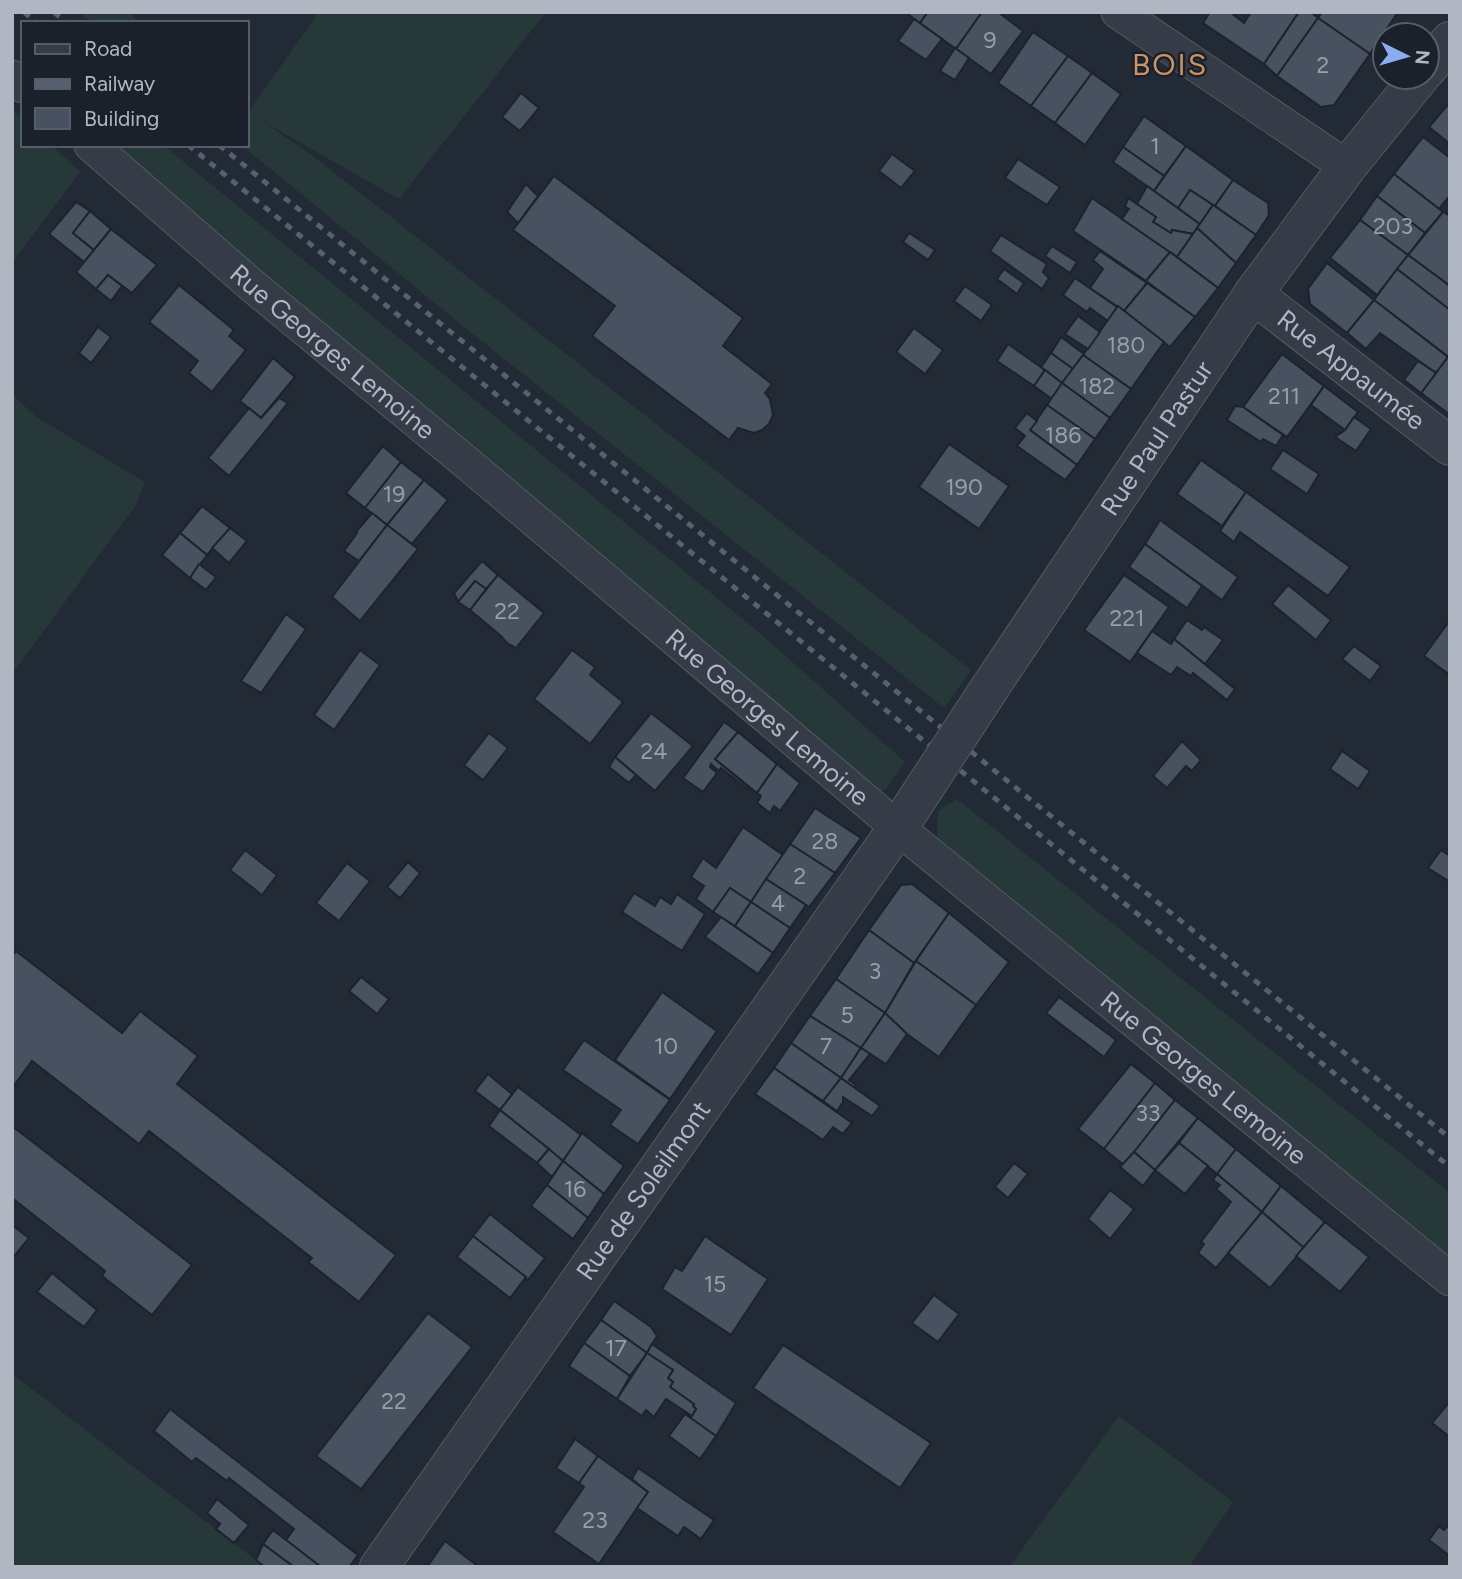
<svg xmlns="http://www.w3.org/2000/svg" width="1462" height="1579" font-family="Figtree,sans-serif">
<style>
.grass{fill:#273839}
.building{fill:#485160;stroke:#1d232d;stroke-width:2}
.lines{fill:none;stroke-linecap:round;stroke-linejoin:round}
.minor-casing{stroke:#535a64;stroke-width:35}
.tertiary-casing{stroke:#535a64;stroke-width:40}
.minor{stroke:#353c47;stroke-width:33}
.tertiary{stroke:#353c47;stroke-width:38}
.rail{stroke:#57606e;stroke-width:5;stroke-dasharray:7 7;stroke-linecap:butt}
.tertiary-bridge-casing{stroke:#535a64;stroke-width:40;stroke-linecap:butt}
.tertiary-bridge{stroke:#353c47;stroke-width:38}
.labels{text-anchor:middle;stroke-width:5;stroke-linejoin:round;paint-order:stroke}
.number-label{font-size:23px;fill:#969eaa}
.street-label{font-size:26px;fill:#b0b7c3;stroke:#1b212b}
.quarter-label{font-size:30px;letter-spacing:2px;fill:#ca9363;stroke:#1b212b}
</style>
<rect width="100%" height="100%" fill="#222a36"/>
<g class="grass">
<path d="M80,12H128L140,23H93Z"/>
<path d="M319,12H546L399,199L259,119L309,153L971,670L944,708L474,335L241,145H247V110L249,111Z"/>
<path d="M12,110L23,120V145H51L80,172L12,263Z"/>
<path d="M95,145H163L761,634L905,762L885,790L860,795Z"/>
<path d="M12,394L35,416L145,482L136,505L12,674Z"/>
<path d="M957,799L1450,1193V1263L936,859L938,811Z"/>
<path d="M12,1374L256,1560L265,1567H12Z"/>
<path d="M1119,1416L1233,1502L1189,1567H1009Z"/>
</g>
<g class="building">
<path d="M905,12H928L920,23Z"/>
<path d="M928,12H982L956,49L920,23Z"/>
<path d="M982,12H998L1023,31L991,74L956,49Z"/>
<path d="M1210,12H1230L1244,23L1251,12H1299L1264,64L1203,23Z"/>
<path d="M1299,12H1311L1318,18L1277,76L1264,64Z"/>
<path d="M1322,12H1398L1370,54L1318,18Z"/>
<path d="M1318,18L1370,54L1334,105L1321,107L1277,76Z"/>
<path d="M914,19L942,39L926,60L898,41Z"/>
<path d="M1033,32L1068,56L1031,106L998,83Z"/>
<path d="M955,48L969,58L955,80L940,71Z"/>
<path d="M1068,56L1092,73L1055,123L1031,106Z"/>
<path d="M1092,73L1121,94L1085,145L1055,123Z"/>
<path d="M521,93L539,108L520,131L502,117Z"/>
<path d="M1450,102V144L1429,127Z"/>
<path d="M1144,116L1186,146L1164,176L1123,147Z"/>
<path d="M1423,137L1450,158V195L1439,209L1394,174Z"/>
<path d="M1186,146L1233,180L1215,206L1190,190L1178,208L1154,191Z"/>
<path d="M1123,147L1164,176L1154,191L1113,162Z"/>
<path d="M892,154L915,171L901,188L879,171Z"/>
<path d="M1018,159L1060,187L1047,205L1005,178Z"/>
<path d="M1394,174L1443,212L1425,233L1377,196Z"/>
<path d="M554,176L743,318L723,346L772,384L765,393L770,399L773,415L769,424L762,430L754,433L738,428L729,440L592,336L615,306L513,230Z"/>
<path d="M1233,180L1268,203L1269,215L1256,235L1215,206Z"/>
<path d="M526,184L538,196L518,223L507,212Z"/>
<path d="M1147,186L1200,224L1193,234L1172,230L1171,233L1153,222L1156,217L1137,204Z"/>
<path d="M1190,190L1213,205L1200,224L1178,208Z"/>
<path d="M1377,196L1425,233L1408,255L1360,220Z"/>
<path d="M1092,198L1170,252L1146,281L1073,231Z"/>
<path d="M1128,198L1156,217L1153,222L1171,233L1172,230L1193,234L1177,257L1122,219L1129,209L1125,207Z"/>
<path d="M76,202L90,211L73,233L94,250L84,262L49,234Z"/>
<path d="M1213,205L1256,235L1236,263L1197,228Z"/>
<path d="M90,211L111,229L94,250L73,233Z"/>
<path d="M1443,212L1450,216V286L1408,255Z"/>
<path d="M1360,220L1408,255L1377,295L1330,258Z"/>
<path d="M1197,228L1236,263L1218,288L1177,257Z"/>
<path d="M111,229L157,265L132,293L108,275L96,289L76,272Z"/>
<path d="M909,233L935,250L928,260L903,242Z"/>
<path d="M1001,235L1047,264L1043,272L1049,278L1042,289L990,251Z"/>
<path d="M1052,246L1077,262L1070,273L1045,256Z"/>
<path d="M1100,251L1147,283L1124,311L1090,288L1103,269L1093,260Z"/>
<path d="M1170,252L1218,288L1195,317L1146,281Z"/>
<path d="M1408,255L1450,286V310L1397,269Z"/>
<path d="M1327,263L1374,300L1347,333L1310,304L1308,289Z"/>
<path d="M1004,269L1024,283L1017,294L997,279Z"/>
<path d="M1397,269L1450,310V358L1374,300Z"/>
<path d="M108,275L122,286L111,301L96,289Z"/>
<path d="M1075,278L1117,307L1108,321L1090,308L1087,312L1063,295Z"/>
<path d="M1147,283L1195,317L1170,347L1124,311Z"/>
<path d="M179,285L234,330L229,336L246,350L212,392L189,373L198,361L149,322Z"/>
<path d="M965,286L992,305L981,321L954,301Z"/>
<path d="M1374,300L1448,357L1436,373L1380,333L1366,349L1347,333Z"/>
<path d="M1118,306L1164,342L1131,389L1083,355Z"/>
<path d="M1078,316L1100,332L1088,349L1065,334Z"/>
<path d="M98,327L111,337L91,363L79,353Z"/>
<path d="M914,328L943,350L925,374L896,352Z"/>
<path d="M1061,337L1084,354L1073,369L1051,353Z"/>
<path d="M1008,344L1045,370L1034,386L997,361Z"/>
<path d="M1051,353L1073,369L1062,383L1041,367Z"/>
<path d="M1282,354L1324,386L1287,437L1243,407Z"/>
<path d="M1083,355L1131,389L1110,418L1062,383Z"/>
<path d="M1448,357L1450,358V415L1421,393Z"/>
<path d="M273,358L295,377L261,418L240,401Z"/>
<path d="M1418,361L1436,373L1421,393L1404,380Z"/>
<path d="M1045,370L1062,383L1052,399L1034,386Z"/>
<path d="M1062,383L1110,418L1095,439L1047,405Z"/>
<path d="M1324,386L1358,412L1345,430L1311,405Z"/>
<path d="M279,398L288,403L229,476L208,458L249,408L261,418Z"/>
<path d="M1047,405L1095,439L1077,465L1030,430Z"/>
<path d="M1235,406L1243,407L1283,435L1276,446L1263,439L1261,442L1227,420Z"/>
<path d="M1027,413L1037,421L1030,430L1077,465L1065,480L1017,446L1025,436L1015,428Z"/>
<path d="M1354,417L1371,429L1356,451L1335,437L1345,430Z"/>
<path d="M949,444L1009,486L979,529L919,487Z"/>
<path d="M383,446L401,462L365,508L346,493Z"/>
<path d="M1283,450L1319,474L1307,494L1270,469Z"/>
<path d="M1201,460L1246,492L1222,526L1177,494Z"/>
<path d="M401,462L424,480L387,525L365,508Z"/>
<path d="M424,480L448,500L412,544L387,525Z"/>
<path d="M1246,492L1350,567L1328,596L1240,532L1234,542L1220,531Z"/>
<path d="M202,506L230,528L207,555L180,533Z"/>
<path d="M372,513L387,525L359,561L344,551L357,533L356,532Z"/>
<path d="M1160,520L1238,577L1222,600L1145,544Z"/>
<path d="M387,525L418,549L360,621L332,597Z"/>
<path d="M230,528L247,541L229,563L212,548Z"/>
<path d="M180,533L207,555L190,578L162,555Z"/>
<path d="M1145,544L1202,586L1187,608L1129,567Z"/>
<path d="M482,561L498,575L486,589L475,581L458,602L454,593Z"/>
<path d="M199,564L216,577L206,590L190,578Z"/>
<path d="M498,575L544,613L516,648L507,643L501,636L470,610Z"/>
<path d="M1124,575L1169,607L1130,662L1084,630Z"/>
<path d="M475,581L486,589L470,610L458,602Z"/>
<path d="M1288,585L1331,620L1316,640L1272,604Z"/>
<path d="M286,614L306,629L261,693L241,681Z"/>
<path d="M1187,620L1202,630L1204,627L1223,640L1205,664L1174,639Z"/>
<path d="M1450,620V675L1424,656Z"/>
<path d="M1152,631L1171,644L1174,639L1235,689L1227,700L1193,673L1191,676L1177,667L1171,675L1137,653Z"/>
<path d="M1354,646L1381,666L1370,681L1342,659Z"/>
<path d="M360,650L380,665L334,730L314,715Z"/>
<path d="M572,650L595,667L590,675L623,702L590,744L534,699Z"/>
<path d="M651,713L693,746L655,791L615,757Z"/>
<path d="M724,722L738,732L715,759L748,787L747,789L721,768L719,771L711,764L710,767L717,773L703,792L683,778Z"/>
<path d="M738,732L777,764L757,793L715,759Z"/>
<path d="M489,733L508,748L483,780L464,765Z"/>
<path d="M1182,741L1201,760L1192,771L1186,766L1167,788L1153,776Z"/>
<path d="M1342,751L1370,771L1358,789L1330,769Z"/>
<path d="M615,757L636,775L629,783L609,767Z"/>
<path d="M777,764L800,783L780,811L774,806L770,813L757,803L761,796L757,793Z"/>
<path d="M815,808L861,838L835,873L790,844Z"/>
<path d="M743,827L783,855L751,902L730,888L713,912L696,899L704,886L691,877L703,858L716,868Z"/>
<path d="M790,844L835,873L809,907L766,879Z"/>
<path d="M245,850L277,875L262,895L230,870Z"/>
<path d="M1441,850L1450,856V882L1428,868Z"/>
<path d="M408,862L420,873L400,898L387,887Z"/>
<path d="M347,863L370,881L339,921L316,903Z"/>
<path d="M766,879L806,905L790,928L751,902Z"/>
<path d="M912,884L949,913L914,963L869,930L901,885Z"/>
<path d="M730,888L751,902L735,926L713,912Z"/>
<path d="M634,893L655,906L660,897L671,904L677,894L705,914L682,951L622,912Z"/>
<path d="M751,902L790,928L773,953L735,926Z"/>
<path d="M949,913L1009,962L976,1005L916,961Z"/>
<path d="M721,917L773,953L758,974L705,937Z"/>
<path d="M869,930L914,963L885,1013L836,979Z"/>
<path d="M16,951L122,1033L140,1011L198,1056L177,1084L396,1255L359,1302L308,1262L312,1258L149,1131L139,1144L32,1061L12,1088V956Z"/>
<path d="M916,961L976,1005L939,1057L907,1034L885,1013Z"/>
<path d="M361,977L389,999L377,1014L349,991Z"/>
<path d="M836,979L885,1013L861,1048L810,1016Z"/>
<path d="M662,992L717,1031L670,1099L615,1060Z"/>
<path d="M1059,997L1116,1040L1104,1057L1046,1013Z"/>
<path d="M885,1013L907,1034L886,1064L861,1048Z"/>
<path d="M810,1016L861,1048L841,1078L791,1043Z"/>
<path d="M584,1040L670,1100L638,1144L610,1125L621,1110L563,1070Z"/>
<path d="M791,1043L841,1078L823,1101L774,1068Z"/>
<path d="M861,1048L870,1054L849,1080L856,1085L854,1089L841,1078Z"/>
<path d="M1131,1064L1155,1083L1104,1149L1078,1129Z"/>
<path d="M774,1068L852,1123L843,1134L833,1127L823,1140L755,1094Z"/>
<path d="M488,1074L512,1094L500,1110L475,1091Z"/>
<path d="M841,1078L880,1106L872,1116L843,1097V1102L837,1111L823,1101Z"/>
<path d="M1155,1083L1175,1100L1124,1165L1104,1149Z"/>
<path d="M518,1087L581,1135L563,1161L500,1110Z"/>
<path d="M1175,1100L1198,1118L1155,1170L1134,1152Z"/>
<path d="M500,1110L549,1149L537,1163L489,1126Z"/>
<path d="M1198,1118L1236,1149L1217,1174L1179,1143Z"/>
<path d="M12,1126L192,1265L152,1315L102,1276L105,1271L12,1198Z"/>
<path d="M582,1133L624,1166L604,1194L563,1161Z"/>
<path d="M1179,1143L1208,1166L1185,1194L1155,1170Z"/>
<path d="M549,1149L563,1161L552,1177L537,1163Z"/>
<path d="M1236,1149L1281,1186L1262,1212L1217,1174Z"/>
<path d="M1134,1152L1155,1170L1143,1186L1120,1167Z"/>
<path d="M563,1161L604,1194L588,1218L547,1185Z"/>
<path d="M1014,1163L1028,1174L1008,1198L995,1187Z"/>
<path d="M1217,1174L1262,1212L1216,1268L1198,1253L1204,1244L1201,1242L1231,1202L1216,1189L1220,1185L1213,1180Z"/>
<path d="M547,1185L588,1218L573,1239L531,1206Z"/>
<path d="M1281,1186L1325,1222L1304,1248L1262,1212Z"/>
<path d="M1110,1190L1134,1209L1110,1239L1088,1219Z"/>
<path d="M1262,1212L1304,1248L1270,1288L1228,1253Z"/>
<path d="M490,1214L545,1258L528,1280L473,1236Z"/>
<path d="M1325,1222L1369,1257L1340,1292L1296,1256Z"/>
<path d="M12,1225L29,1238L12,1259Z"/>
<path d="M473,1236L526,1277L510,1298L457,1257Z"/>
<path d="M705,1236L768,1279L731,1335L662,1289L675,1267L682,1271Z"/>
<path d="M52,1273L97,1310L84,1327L37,1292Z"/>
<path d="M934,1295L959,1314L938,1342L912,1323Z"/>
<path d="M614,1301L651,1327L657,1336L647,1353L601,1320Z"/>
<path d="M428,1313L472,1347L361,1489L316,1456Z"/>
<path d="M601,1320L647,1353L630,1376L584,1343Z"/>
<path d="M584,1343L630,1376L617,1399L569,1366Z"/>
<path d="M652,1344L736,1403L716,1436L690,1418L696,1409L693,1406L694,1404L670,1387L673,1382L668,1378L673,1370L647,1353Z"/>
<path d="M783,1345L931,1443L900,1488L753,1388Z"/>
<path d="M647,1353L673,1370L668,1378L673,1382L670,1387L694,1404L693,1406L696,1409L692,1416L666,1399L654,1417L646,1410L642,1416L617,1399Z"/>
<path d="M1450,1401V1437L1432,1423Z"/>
<path d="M170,1409L358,1555L349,1567H321L286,1540L294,1529L229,1478L227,1481L196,1458L192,1462L154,1431Z"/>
<path d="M685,1414L716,1436L700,1459L669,1436Z"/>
<path d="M575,1439L598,1456L579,1483L556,1468Z"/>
<path d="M598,1456L648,1492L599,1564L553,1532L584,1487L579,1483Z"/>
<path d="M638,1468L714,1520L701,1539L684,1527L678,1536L637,1508L648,1492L632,1479Z"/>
<path d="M217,1499L249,1525L234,1543L216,1529L220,1524L207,1513Z"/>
<path d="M1450,1524V1556L1429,1540L1439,1526L1444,1530Z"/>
<path d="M273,1530L286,1540L321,1567H294L263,1544Z"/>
<path d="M445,1541L479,1567H427Z"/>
<path d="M263,1544L294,1567H265L256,1560Z"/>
</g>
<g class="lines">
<g class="minor-casing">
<g id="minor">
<path d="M1118,12L1347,167"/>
<path d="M12,77L23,86"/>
<path id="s1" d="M91,145L255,288L473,468L898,828L1450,1279"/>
</g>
</g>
<g class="tertiary-casing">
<g id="tertiary">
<path d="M1427,69L1450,41"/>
<path id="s2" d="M1253,294L1450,446"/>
<path id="s3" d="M991,686L1253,294L1347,167L1420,77"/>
<path id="s4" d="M379,1567L908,813"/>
</g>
</g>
<use href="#minor" class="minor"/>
<use href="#tertiary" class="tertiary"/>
<g class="rail">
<path d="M24,12L37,23"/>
<path d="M54,12L67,23"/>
<path d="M188,145L1450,1167"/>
<path d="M219,145L1450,1138"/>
</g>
<g class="tertiary-bridge-casing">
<path id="tertiary-bridge" d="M908,813L991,686"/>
</g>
<use href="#tertiary-bridge" class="tertiary-bridge"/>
</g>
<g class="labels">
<g class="number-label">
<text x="990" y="48">9</text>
<text x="1323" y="73">2</text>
<text x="1155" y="154">1</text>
<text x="1393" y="234">203</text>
<text x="1126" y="353">180</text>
<text x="1097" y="394">182</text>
<text x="1284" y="404">211</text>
<text x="1063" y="443">186</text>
<text x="964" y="495">190</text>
<text x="394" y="502">19</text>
<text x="507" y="619">22</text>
<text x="1127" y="626">221</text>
<text x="654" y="759">24</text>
<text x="825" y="849">28</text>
<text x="800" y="884">2</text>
<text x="778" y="911">4</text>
<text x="875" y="979">3</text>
<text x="847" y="1023">5</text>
<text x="666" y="1054">10</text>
<text x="826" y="1054">7</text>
<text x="1148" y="1121">33</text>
<text x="575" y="1197">16</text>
<text x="715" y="1292">15</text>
<text x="616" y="1356">17</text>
<text x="394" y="1409">22</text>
<text x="595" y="1528">23</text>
</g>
<g class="street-label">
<text dy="9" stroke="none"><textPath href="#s1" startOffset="318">Rue Georges Lemoine</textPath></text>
<text dy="9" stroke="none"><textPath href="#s2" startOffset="124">Rue Appaumée</textPath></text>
<text dy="9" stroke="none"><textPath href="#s3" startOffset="298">Rue Paul Pastur</textPath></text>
<text dy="9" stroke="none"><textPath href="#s1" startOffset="886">Rue Georges Lemoine</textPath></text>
<text dy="9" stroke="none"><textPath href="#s1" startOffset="1452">Rue Georges Lemoine</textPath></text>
<text dy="9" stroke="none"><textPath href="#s4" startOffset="460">Rue de Soleilmont</textPath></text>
</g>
<g class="quarter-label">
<text x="1170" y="75">BOIS</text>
</g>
</g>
<rect width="1462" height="1579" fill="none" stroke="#b0b7c3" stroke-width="28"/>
<rect x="21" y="21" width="228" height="126" fill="#1b212b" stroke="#575d68" stroke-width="2"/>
<rect x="35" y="44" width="35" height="10" fill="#353c47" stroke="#575d68" stroke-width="2"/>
<text x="84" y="56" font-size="21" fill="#b0b7c3">Road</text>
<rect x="35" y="79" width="35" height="10" fill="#57606e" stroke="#575d68" stroke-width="2"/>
<text x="84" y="91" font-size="21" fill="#b0b7c3">Railway</text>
<rect x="35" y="108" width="35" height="21" fill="#485160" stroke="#575d68" stroke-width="2"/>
<text x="84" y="126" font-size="21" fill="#b0b7c3">Building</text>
<g transform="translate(1406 56) rotate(95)"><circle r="33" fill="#1b212b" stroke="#575d68" stroke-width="2"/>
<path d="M0-5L12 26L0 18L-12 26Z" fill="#89aeef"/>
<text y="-10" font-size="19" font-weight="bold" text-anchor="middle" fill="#b0b7c3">N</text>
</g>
</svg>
